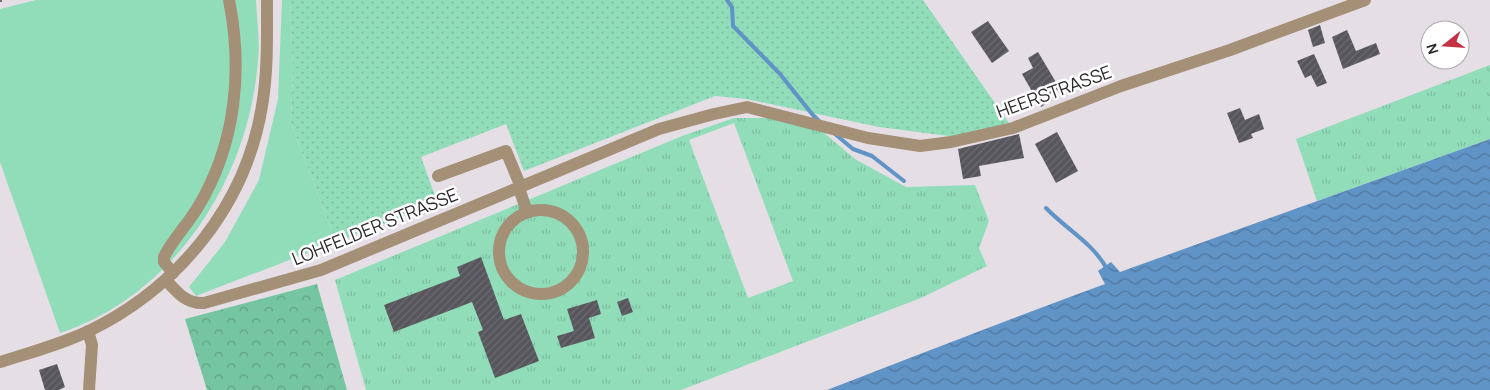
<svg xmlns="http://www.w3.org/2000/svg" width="1490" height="390" font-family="Manrope,sans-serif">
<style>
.grass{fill:#91ddba}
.forest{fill:url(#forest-crowns)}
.park{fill:url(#park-tufts);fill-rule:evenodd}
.garden{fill:url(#garden-dots)}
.water{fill:url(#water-waves)}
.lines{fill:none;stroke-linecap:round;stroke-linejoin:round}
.stream{stroke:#6093c6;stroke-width:4}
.building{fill:url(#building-hatch)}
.minor{stroke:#a48f77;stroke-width:12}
.rail{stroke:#716c70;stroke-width:4;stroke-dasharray:6 6;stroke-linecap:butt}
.labels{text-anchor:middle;stroke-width:5;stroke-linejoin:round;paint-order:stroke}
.street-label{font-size:18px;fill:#2d2a2c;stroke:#fff}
</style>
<defs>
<pattern id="forest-crowns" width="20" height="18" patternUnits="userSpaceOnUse" patternTransform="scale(1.25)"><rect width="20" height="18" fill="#76c5a2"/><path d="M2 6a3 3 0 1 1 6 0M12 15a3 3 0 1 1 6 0" fill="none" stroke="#61a084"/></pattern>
<pattern id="park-tufts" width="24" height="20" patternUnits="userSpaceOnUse" patternTransform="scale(1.25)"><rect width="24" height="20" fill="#91ddba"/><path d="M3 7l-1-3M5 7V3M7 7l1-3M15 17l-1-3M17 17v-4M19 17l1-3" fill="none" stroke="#7dbea0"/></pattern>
<pattern id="garden-dots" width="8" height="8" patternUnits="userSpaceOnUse" patternTransform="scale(1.25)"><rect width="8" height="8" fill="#91ddba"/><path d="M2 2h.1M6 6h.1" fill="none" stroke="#7dbea0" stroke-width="1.8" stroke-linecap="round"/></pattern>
<pattern id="water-waves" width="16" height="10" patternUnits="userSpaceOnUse" patternTransform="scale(1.25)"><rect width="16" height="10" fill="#6093c6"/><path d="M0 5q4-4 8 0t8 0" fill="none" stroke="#5078a1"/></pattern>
<pattern id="building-hatch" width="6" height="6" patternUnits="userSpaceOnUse" patternTransform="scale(1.25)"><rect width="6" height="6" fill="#57565d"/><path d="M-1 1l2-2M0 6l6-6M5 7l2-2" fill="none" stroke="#6c6b71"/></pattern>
</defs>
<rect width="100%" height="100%" fill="#e5dfe5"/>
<g class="grass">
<path d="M36,0H256C257,20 260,41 258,61C249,178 175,295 60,333L0,162V9Z"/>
<path d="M282,0H290L293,72L291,123L336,242L196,296L189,287L225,242L259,180L278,99Z"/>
</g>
<path class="forest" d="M317,284L347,390H207L185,319Z"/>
<g class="park">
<path d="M1490,65V139L1317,201L1296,139Z"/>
<path d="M734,118H772L822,131L855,159L906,187L975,185L989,221L979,248L987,266L921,298L681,390H366L335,280L682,136ZM734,123L793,281L748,298L689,140Z"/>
</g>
<path class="garden" d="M290,0H923L1009,123L956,137L879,127L746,99L715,96L524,171L506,124L421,157L438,204L336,242L291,123L293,72Z"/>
<path class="water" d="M1490,139V390H827C920,354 1012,318 1105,284L1098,271L1111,262L1120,272Z"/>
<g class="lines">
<g class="stream">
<path d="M727,0L732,7L733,26L780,74L812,114L820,122"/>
<path d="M835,134L853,149L872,156L904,181"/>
<path d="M1046,208C1066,229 1093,243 1107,269"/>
</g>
</g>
<g class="building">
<path d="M988,21L1009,51L992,63L971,32Z"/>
<path d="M1320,25L1325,43L1313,47L1308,30Z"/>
<path d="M1347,30L1356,51L1376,43L1380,54L1343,69L1332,37Z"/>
<path d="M1038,52L1060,89L1049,95L1052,100L1041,107L1022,74L1033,68L1028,58Z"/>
<path d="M1314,54L1327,83L1317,87L1311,75L1305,78L1297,61Z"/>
<path d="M1240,108L1245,120L1259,114L1264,129L1251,134L1253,138L1239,143L1227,113Z"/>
<path d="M1057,132L1078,171L1056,183L1035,144Z"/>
<path d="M1019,134L1024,158L979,166L981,176L963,179L958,149Z"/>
<path d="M481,257L504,320L521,314L539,361L495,378L478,332L483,330L472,302L394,332L384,305L460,276L457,267Z"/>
<path d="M628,298L633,312L622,316L617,302Z"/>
<path d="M597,300L601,314L589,318L595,338L561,348L557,336L574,331L567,309Z"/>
<path d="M57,364L65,387L59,390H45L39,370Z"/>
</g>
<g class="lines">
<g class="minor">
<path d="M438,176L506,151L521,187"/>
<path d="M519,188L527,212"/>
<circle cx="541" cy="252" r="42"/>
<path d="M173,273L164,262V257C173,239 188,224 198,207C236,144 243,70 229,0"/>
<path d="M166,280C177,292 186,304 204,303L321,270L659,129L714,114L747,107L868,138L920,146L951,142L1013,128L1121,86L1230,50L1365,0"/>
<path d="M88,331L92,345L89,390"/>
<path d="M0,362C30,353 61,344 89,331C179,287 246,205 262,106C268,71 267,35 267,0"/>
</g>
<path class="rail" d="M0,0H2"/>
</g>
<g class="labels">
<g class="street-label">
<text transform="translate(1054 92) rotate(-20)" y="6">HEERSTRASSE</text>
<text transform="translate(375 227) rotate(-22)" y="6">LOHFELDER STRASSE</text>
</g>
</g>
<g transform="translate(1445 45) rotate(253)"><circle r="24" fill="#ffffff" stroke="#abaaab"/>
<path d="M0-4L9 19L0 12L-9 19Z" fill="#c23144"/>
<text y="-8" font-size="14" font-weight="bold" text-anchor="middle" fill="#2d2a2c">N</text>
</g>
</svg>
